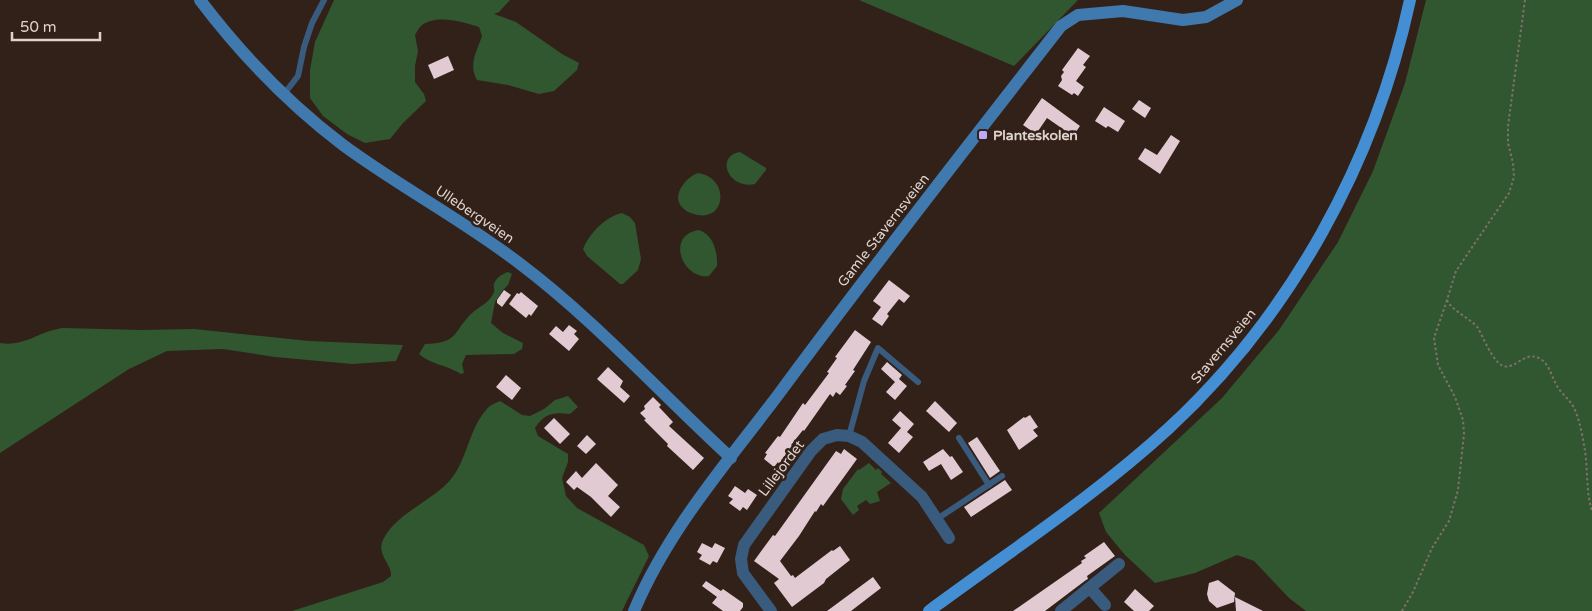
<svg xmlns="http://www.w3.org/2000/svg" width="1592" height="611" font-family="'Varela Round',sans-serif">
<style>
.green{fill:#30572f}
.building{fill:#e2cad3}
.lines{fill:none;stroke-linecap:round;stroke-linejoin:round}
.path{stroke:#7f706a;stroke-width:2;stroke-dasharray:2.5 2.5;stroke-linecap:butt}
.lane{stroke:#395b7d;stroke-width:6}
.street{stroke:#395b7d;stroke-width:12}
.secondary{stroke:#4079ae;stroke-width:12}
.primary{stroke:#448fd4;stroke-width:12}
.poi-dot{fill:#bbaaf6;stroke:#322119;stroke-width:2}
.labels{text-anchor:middle;stroke-width:5;stroke-linejoin:round;paint-order:stroke}
.poi-label{font-size:14px;font-weight:bold;fill:#dfd3ce;stroke:#322119;text-anchor:start}
.street-label{font-size:14px;fill:#dfd3ce;stroke:#322119}
</style>
<rect width="100%" height="100%" fill="#322119"/>
<g class="green">
<path d="M334,0H510L499,12L494,14L516,22L562,54L579,63L577,70L554,91L539,94L508,85L477,80C468,65 477,51 482,36L479,27C463,22 437,14 422,25C419,27 417,32 415,35L418,51L415,66V82L424,94L426,101L403,123L390,139L365,143L347,134L323,116L310,98V70L315,42Z"/>
<path d="M859,0H1078L1014,66Z"/>
<path d="M1426,0H1592V611H1306L1289,598L1254,561L1237,555L1195,573L1155,583L1125,555L1106,532L1099,513L1222,398L1279,330L1338,242L1373,171L1405,83Z"/>
<path d="M740,152L766,168V170L755,184C728,190 715,156 740,152Z"/>
<path d="M698,173C731,178 726,224 694,214C690,213 687,212 684,209C670,198 684,178 698,173Z"/>
<path d="M622,213L630,217L635,223L641,259L638,270L623,284H620L587,256L583,249C589,234 606,216 622,213Z"/>
<path d="M698,230C713,233 718,253 717,266L709,276C683,280 665,236 698,230Z"/>
<path d="M508,272L512,274L508,285L503,290L495,302L491,323L503,333L523,343L522,349L514,354L466,355L462,364L464,373L461,374C447,365 429,364 419,354L425,344C459,343 452,333 471,314C478,307 490,303 494,292C495,288 493,288 494,284C496,278 502,274 508,272Z"/>
<path d="M63,328L141,330L194,329L309,341L403,345L396,361L352,364L275,357L223,349L167,351L129,369L0,453V343C25,347 39,331 63,328Z"/>
<path d="M568,396L578,407L570,414C553,412 545,413 535,428L538,436L568,454V462L562,478L566,496L577,508L644,545L649,556L622,611H292L383,582L391,576C392,564 376,555 383,540C397,511 437,500 454,475C468,455 470,427 487,409C490,405 496,403 500,401L522,415L530,416L544,409L555,400Z"/>
<path d="M869,463L876,470L878,468L882,472L881,474L891,483L877,492L880,501L870,504L866,500L857,506L859,510L853,515L841,499L843,489L858,469L859,470Z"/>
</g>
<g class="building">
<path d="M1078,48L1090,56L1083,65L1086,67L1076,81L1084,87L1078,96L1074,93L1072,95L1058,86L1062,80L1061,76L1064,72L1062,70Z"/>
<path d="M448,56L454,70L434,79L428,65Z"/>
<path d="M1042,98L1080,126L1073,136L1047,118L1036,134L1023,125Z"/>
<path d="M1139,100L1151,108L1145,118L1132,109Z"/>
<path d="M1104,107L1125,121L1118,132L1108,126L1106,128L1095,121Z"/>
<path d="M1171,135L1180,141L1160,174L1138,159L1145,148L1157,155Z"/>
<path d="M889,280L910,296L904,303L899,299L887,314L889,316L882,326L872,319L881,307L873,301Z"/>
<path d="M504,290L511,295L502,307L497,303V300Z"/>
<path d="M521,292L538,306L531,316L529,314L526,318L509,304L517,293L519,294Z"/>
<path d="M569,325L577,331L574,334L579,339L569,351L549,334L556,326L563,332Z"/>
<path d="M855,330L871,342L853,370L855,371L845,385L847,386L840,395L836,392L833,397L830,394L804,431L803,430L791,445L792,446L779,464L778,462L774,467L764,459L767,454L765,453L778,436L780,437L803,403L805,405L829,373L827,372L837,358L835,357Z"/>
<path d="M887,362L902,375L899,379L907,386L895,400L886,392L895,382L881,369Z"/>
<path d="M608,367L623,381L620,387L630,396L624,403L597,379Z"/>
<path d="M506,375L521,388L512,400L496,387Z"/>
<path d="M653,397L661,405L659,407L673,422L669,426L704,458L693,470L667,446L668,444L644,420L646,419L640,413L645,409L644,406Z"/>
<path d="M935,401L957,423L949,432L926,411Z"/>
<path d="M900,411L914,424L907,432L913,437L899,453L888,443L901,428L892,420Z"/>
<path d="M1030,415L1038,427L1033,430L1038,436L1019,450L1007,430L1024,417L1025,418Z"/>
<path d="M554,418L570,434L560,444L544,428Z"/>
<path d="M587,435L596,444L586,454L577,446Z"/>
<path d="M977,437L1000,471L990,478L968,443Z"/>
<path d="M844,449L857,459L823,506L821,504L816,512L815,511L799,536L780,561L791,576L793,575L795,578L832,550L833,551L840,546L850,560L826,579L824,583L792,607L774,583L779,579L754,561L773,535L775,536L836,451L841,454Z"/>
<path d="M943,449L950,457L952,456L963,472L951,480L941,464L929,471L923,462Z"/>
<path d="M596,463L618,485L608,496L620,507L611,517L591,497L577,487L574,490L566,482L576,471L582,478Z"/>
<path d="M1005,480L1012,490L971,517L964,507Z"/>
<path d="M735,486L745,493L748,489L757,495L747,510L743,507L740,511L729,503L733,499L728,496Z"/>
<path d="M1104,542L1115,556L1087,576L1088,579L1086,580L1045,611H1013L1082,563L1081,561L1086,558L1084,556Z"/>
<path d="M702,543L712,548L715,543L725,548L717,563L713,561L710,565L699,559L702,555L697,552Z"/>
<path d="M873,577L881,588L851,611H827Z"/>
<path d="M1218,580L1235,593L1234,602L1217,608L1209,601L1207,594L1209,583Z"/>
<path d="M706,581L721,591L723,589L743,603V607L740,611H723L712,603L717,597L702,586Z"/>
<path d="M1135,589L1154,606L1149,611H1134L1124,602Z"/>
<path d="M1235,597L1263,611H1236Z"/>
</g>
<g class="lines">
<g class="path">
<path d="M1525,0L1508,126V143L1513,163L1514,177L1509,193L1456,271L1447,300C1452,311 1470,318 1478,328C1483,337 1493,362 1503,366C1516,370 1526,348 1542,360C1550,366 1552,378 1557,386C1562,395 1571,400 1575,410C1580,422 1583,438 1585,451C1588,471 1586,492 1592,511"/>
<path d="M1402,611L1413,592L1432,548L1449,521L1458,490L1464,434L1463,420L1455,397L1438,365L1434,338L1447,300"/>
</g>
<g class="lane">
<path d="M284,94L298,76L304,47L312,23L324,0"/>
<path d="M849,436L864,381L878,348L918,382"/>
<path d="M959,438L989,485"/>
<path d="M937,519L1002,476"/>
</g>
<g class="street">
<path d="M1090,588L1105,605"/>
<path d="M771,611L743,573L741,559L744,545L811,451L823,439L837,435L849,436L862,442L922,497L949,538"/>
<path d="M1061,611L1119,564"/>
</g>
<g class="secondary">
<path d="M200,0C241,54 289,104 343,145C400,187 463,220 519,263C596,321 660,393 731,458"/>
<path d="M634,611C668,530 726,464 778,395C870,270 966,148 1061,26L1078,15L1123,11L1183,20L1206,17L1237,0"/>
</g>
<path class="primary" d="M929,611C1010,551 1095,496 1169,428C1291,315 1375,162 1410,0"/>
</g>
<rect class="poi-dot" x="978" y="130" width="10" height="10" rx="2.5"/>
<g class="labels">
<g class="poi-label">
<text x="993" y="140">Planteskolen</text>
</g>
<g class="street-label">
<text transform="translate(475 214) rotate(34)" y="5">Ullebergveien</text>
<text transform="translate(883 230) rotate(-52)" y="5">Gamle Stavernsveien</text>
<text transform="translate(1223 346) rotate(-50)" y="5">Stavernsveien</text>
<text transform="translate(781 468) rotate(-53)" y="5">Lillejordet</text>
</g>
</g>
<path d="M12 32v8h88v-8" fill="none" stroke="#dfd3ce" stroke-width="2.5"/>
<text x="20" y="32" font-size="15" fill="#dfd3ce" stroke="#322119" stroke-width="4" paint-order="stroke">50 m</text>
</svg>
